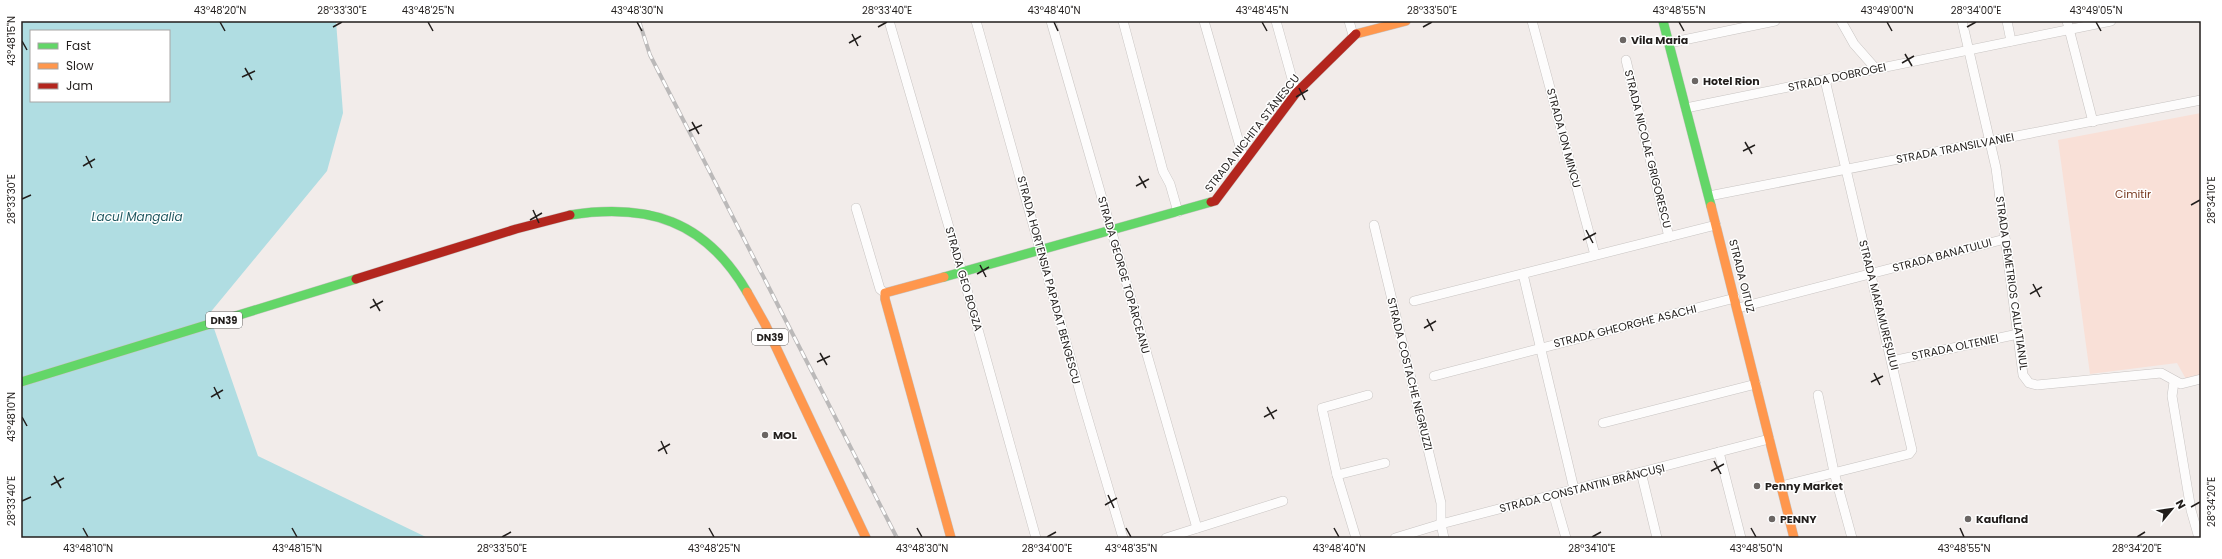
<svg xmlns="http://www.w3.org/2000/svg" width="2222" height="559" font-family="Poppins,sans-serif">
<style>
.green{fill:#f9e0d7}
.water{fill:#b0dde2;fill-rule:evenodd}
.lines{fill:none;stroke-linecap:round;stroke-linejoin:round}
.street-casing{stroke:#c8c4c2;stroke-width:10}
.fast-casing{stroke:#c8c4c2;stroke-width:10}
.slow-casing{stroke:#c8c4c2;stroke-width:10}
.jam-casing{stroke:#c8c4c2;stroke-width:10}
.street{stroke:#fdfcfc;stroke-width:9}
.fast{stroke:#63d668;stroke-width:9}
.slow{stroke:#ff974d;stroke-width:9}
.jam{stroke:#b3261e;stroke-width:9}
.rail-casing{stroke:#bbb9b9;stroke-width:4}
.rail{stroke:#fff;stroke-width:2.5;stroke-dasharray:8;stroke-linecap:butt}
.ticks{fill:none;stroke:#221e1c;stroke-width:1.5}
.poi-dot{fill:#6b6664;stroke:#fff;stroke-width:1.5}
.labels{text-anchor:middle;stroke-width:3;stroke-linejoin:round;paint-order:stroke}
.shield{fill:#fff;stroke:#646260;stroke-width:1}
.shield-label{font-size:10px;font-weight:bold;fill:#221e1c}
.poi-label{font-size:11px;font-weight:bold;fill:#221e1c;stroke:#fff;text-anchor:start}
.street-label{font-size:11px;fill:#221e1c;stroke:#fff}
.park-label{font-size:11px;fill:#77381e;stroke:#fff}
.water-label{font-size:12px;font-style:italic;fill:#215860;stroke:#fff}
.neatline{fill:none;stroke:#221e1c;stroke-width:1.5}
.ticks-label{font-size:10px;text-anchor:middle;fill:#221e1c}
</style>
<rect width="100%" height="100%" fill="#f2ecea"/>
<path class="green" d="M2201,113V374L2186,379L2177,363L2090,374L2058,140Z"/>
<path class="water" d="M21,21H336L343,113L327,171L209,314L258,456L428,538H21ZM31,31H169V101H31Z"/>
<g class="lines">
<g class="street-casing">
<g id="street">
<path d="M889,21L962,272L1036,538"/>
<path d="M976,21L1082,399L1123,538"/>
<path d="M1051,21L1197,528"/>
<path d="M1123,21L1163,171L1170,184L1178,212"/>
<path d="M1204,21L1244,160"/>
<path d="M1276,21L1296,93"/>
<path d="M1349,21L1353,35"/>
<path d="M1532,21L1595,255"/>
<path d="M1841,21L1854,44L1876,69"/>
<path d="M1962,21L1996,168L2023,375L2029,383L2037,385L2161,373L2181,384L2201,379"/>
<path d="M2007,21L2011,41"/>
<path d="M2067,21L2093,122"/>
<path d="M1669,43L1775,21"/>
<path d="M1626,60L1669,237"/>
<path d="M1686,108L2111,21"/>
<path d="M1709,196L2201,100"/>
<path d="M856,208L880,289L885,293"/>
<path d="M1374,225L1441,503V524L1444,538"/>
<path d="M1523,274L1574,489"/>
<path d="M1414,301L1716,225"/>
<path d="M1738,308L2005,239"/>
<path d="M1892,361L2018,334"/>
<path d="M1434,376L1735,298"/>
<path d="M2174,382L2172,396L2191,510L2199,538"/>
<path d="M1818,395L1834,472L1852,538"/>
<path d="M1603,423L1756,384"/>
<path d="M1719,452L1741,538"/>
<path d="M1641,472L1657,538"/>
<path d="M1337,475L1385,463"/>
<path d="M1781,486L1909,454L1912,450L1825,80"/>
<path d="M1554,496L1566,538"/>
<path d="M1166,538L1283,501"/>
<path d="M1356,538L1337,475L1322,408L1368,395"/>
<path d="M1395,538L1441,524L1769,439"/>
</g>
</g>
<g class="fast-casing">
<g id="fast">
<path d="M1663,21L1711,206"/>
<path d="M570,215C648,203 705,220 747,292"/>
<path d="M944,277L1211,202"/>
<path d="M21,382L356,279"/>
</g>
</g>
<g class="slow-casing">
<g id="slow">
<path d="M1356,34L1406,21"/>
<path d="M1711,206L1794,538"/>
<path d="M944,277L885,293V299L951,538"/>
<path d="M747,292L765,324L866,538"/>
</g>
</g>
<g class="jam-casing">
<g id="jam">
<path d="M1211,202L1215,201L1296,93L1356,34"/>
<path d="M356,279L516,229L570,215"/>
</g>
</g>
<use href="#street" class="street"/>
<use href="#fast" class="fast"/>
<use href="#slow" class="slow"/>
<use href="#jam" class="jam"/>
<g class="rail-casing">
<path id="rail" d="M639,21L650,55L897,538"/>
</g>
<use href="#rail" class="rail"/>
</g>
<path class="ticks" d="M220,22L225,31M428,22L433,31M637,22L642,31M1054,22L1058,31M1262,22L1267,31M1679,22L1684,31M1887,22L1892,31M2096,22L2101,31M333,27L342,22M878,27L887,22M1423,27L1432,22M1967,27L1976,22M852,34L858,46M22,41L27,50M849,43L861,36M1905,54L1912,66M1902,63L1914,56M245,68L252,80M242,77L255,71M1299,88L1305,100M1296,97L1308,90M692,122L699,134M689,131L702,125M1745,142L1752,154M1743,151L1755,145M86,156L92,168M83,166L95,159M1139,176L1146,188M1136,186L1149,179M22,199L31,195M2191,205L2200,200M533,210L539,223M530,220L542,213M1586,230L1593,243M1583,240L1596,233M980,265L986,277M977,274L989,267M2033,284L2040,297M2030,294L2042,287M373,299L380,311M370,308L383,301M1427,319L1433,331M1424,328L1436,321M820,353L827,365M817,362L830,356M1874,373L1880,385M1871,382L1883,376M214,387L220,399M211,397L223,390M1267,407L1274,419M22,417L27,426M1264,417L1277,410M661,441L667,454M658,451L670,444M1714,461L1721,474M1711,471L1724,464M54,476L61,488M51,485L64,478M1108,495L1114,508M22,501L31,497M1105,505L1117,498M2191,507L2200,502M83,528L88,537M292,528L297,537M709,528L714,537M917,528L922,537M1126,528L1131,537M1334,528L1339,537M1751,528L1756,537M1960,528L1964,537M502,537L511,532M1047,537L1056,532M1592,537L1601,532M2137,537L2145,532"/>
<g class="poi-dot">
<circle cx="1623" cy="40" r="4"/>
<circle cx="1695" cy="81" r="4"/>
<circle cx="765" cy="435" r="4"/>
<circle cx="1757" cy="486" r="4"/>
<circle cx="1772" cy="519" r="4"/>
<circle cx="1968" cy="519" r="4"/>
</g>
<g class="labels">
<g class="shield">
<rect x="206" y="312" width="36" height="16" rx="3"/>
<rect x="752" y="329" width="36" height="16" rx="3"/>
</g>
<g class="shield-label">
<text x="224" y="324">DN39</text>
<text x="770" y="341">DN39</text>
</g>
<g class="poi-label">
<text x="1631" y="44">Vila Maria</text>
<text x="1703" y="85">Hotel Rion</text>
<text x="773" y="439">MOL</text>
<text x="1765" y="490">Penny Market</text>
<text x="1780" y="523">PENNY</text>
<text x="1976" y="523">Kaufland</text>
</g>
<g class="street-label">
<text transform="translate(1837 77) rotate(-12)" y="4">STRADA DOBROGEI</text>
<text transform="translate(1252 133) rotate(-52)" y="4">STRADA NICHITA STĂNESCU</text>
<text transform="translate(1564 138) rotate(75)" y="4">STRADA ION MINCU</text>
<text transform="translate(1955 148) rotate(-11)" y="4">STRADA TRANSILVANIEI</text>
<text transform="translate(1648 149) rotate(76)" y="4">STRADA NICOLAE GRIGORESCU</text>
<text transform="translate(1942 255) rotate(-15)" y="4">STRADA BANATULUI</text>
<text transform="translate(1124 275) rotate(74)" y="4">STRADA GEORGE TOPÂRCEANU</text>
<text transform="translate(1742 276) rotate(76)" y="4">STRADA OITUZ</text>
<text transform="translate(964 279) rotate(74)" y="4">STRADA GEO BOGZA</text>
<text transform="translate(1049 280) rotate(75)" y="4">STRADA HORTENSIA PAPADAT BENGESCU</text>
<text transform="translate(2012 283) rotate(82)" y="4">STRADA DEMETRIOS CALLATIANUL</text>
<text transform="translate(1879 305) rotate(76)" y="4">STRADA MARAMUREȘULUI</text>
<text transform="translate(1625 326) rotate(-14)" y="4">STRADA GHEORGHE ASACHI</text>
<text transform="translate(1955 347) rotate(-12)" y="4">STRADA OLTENIEI</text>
<text transform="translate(1410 374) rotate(76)" y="4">STRADA COSTACHE NEGRUZZI</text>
<text transform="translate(1582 488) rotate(-14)" y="4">STRADA CONSTANTIN BRÂNCUȘI</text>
</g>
<g class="park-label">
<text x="2133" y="198">Cimitir</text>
</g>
<g class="water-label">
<text x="137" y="221">Lacul Mangalia</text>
</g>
</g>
<rect width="2222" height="559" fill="none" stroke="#ffffff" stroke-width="44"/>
<rect x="30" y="30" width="140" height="72" fill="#ffffff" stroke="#a7a5a4"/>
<rect x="38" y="43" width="20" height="6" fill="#63d668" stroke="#a7a5a4"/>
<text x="66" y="50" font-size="12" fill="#221e1c">Fast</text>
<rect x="38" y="63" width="20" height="6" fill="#ff974d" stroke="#a7a5a4"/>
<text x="66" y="70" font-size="12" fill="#221e1c">Slow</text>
<rect x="38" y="83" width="20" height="6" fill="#b3261e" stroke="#a7a5a4"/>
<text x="66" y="90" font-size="12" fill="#221e1c">Jam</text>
<g transform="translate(2172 509) rotate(61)" stroke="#ffffff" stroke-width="3" paint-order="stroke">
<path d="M0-3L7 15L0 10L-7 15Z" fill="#221e1c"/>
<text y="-6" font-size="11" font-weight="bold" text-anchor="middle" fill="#221e1c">N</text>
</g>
<rect x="22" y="22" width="2178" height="515" class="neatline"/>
<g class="ticks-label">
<text x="220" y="14">43°48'20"N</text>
<text x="342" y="14">28°33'30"E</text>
<text x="428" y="14">43°48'25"N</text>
<text x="637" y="14">43°48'30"N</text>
<text x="887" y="14">28°33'40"E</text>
<text x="1054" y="14">43°48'40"N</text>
<text x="1262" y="14">43°48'45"N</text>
<text x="1432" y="14">28°33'50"E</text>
<text x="1679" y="14">43°48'55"N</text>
<text x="1887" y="14">43°49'00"N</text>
<text x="1976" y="14">28°34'00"E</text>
<text x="2096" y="14">43°49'05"N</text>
<text transform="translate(11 41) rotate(-90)" y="4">43°48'15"N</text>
<text transform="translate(11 199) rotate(-90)" y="4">28°33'30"E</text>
<text transform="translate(2211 200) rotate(-90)" y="4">28°34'10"E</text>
<text transform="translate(11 417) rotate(-90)" y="4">43°48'10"N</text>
<text transform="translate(11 501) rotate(-90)" y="4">28°33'40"E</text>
<text transform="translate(2211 502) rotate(-90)" y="4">28°34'20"E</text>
<text x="88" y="552">43°48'10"N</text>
<text x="297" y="552">43°48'15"N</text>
<text x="502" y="552">28°33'50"E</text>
<text x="714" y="552">43°48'25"N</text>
<text x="922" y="552">43°48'30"N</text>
<text x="1047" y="552">28°34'00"E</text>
<text x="1131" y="552">43°48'35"N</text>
<text x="1339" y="552">43°48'40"N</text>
<text x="1592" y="552">28°34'10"E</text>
<text x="1756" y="552">43°48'50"N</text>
<text x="1964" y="552">43°48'55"N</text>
<text x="2137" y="552">28°34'20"E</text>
</g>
</svg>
